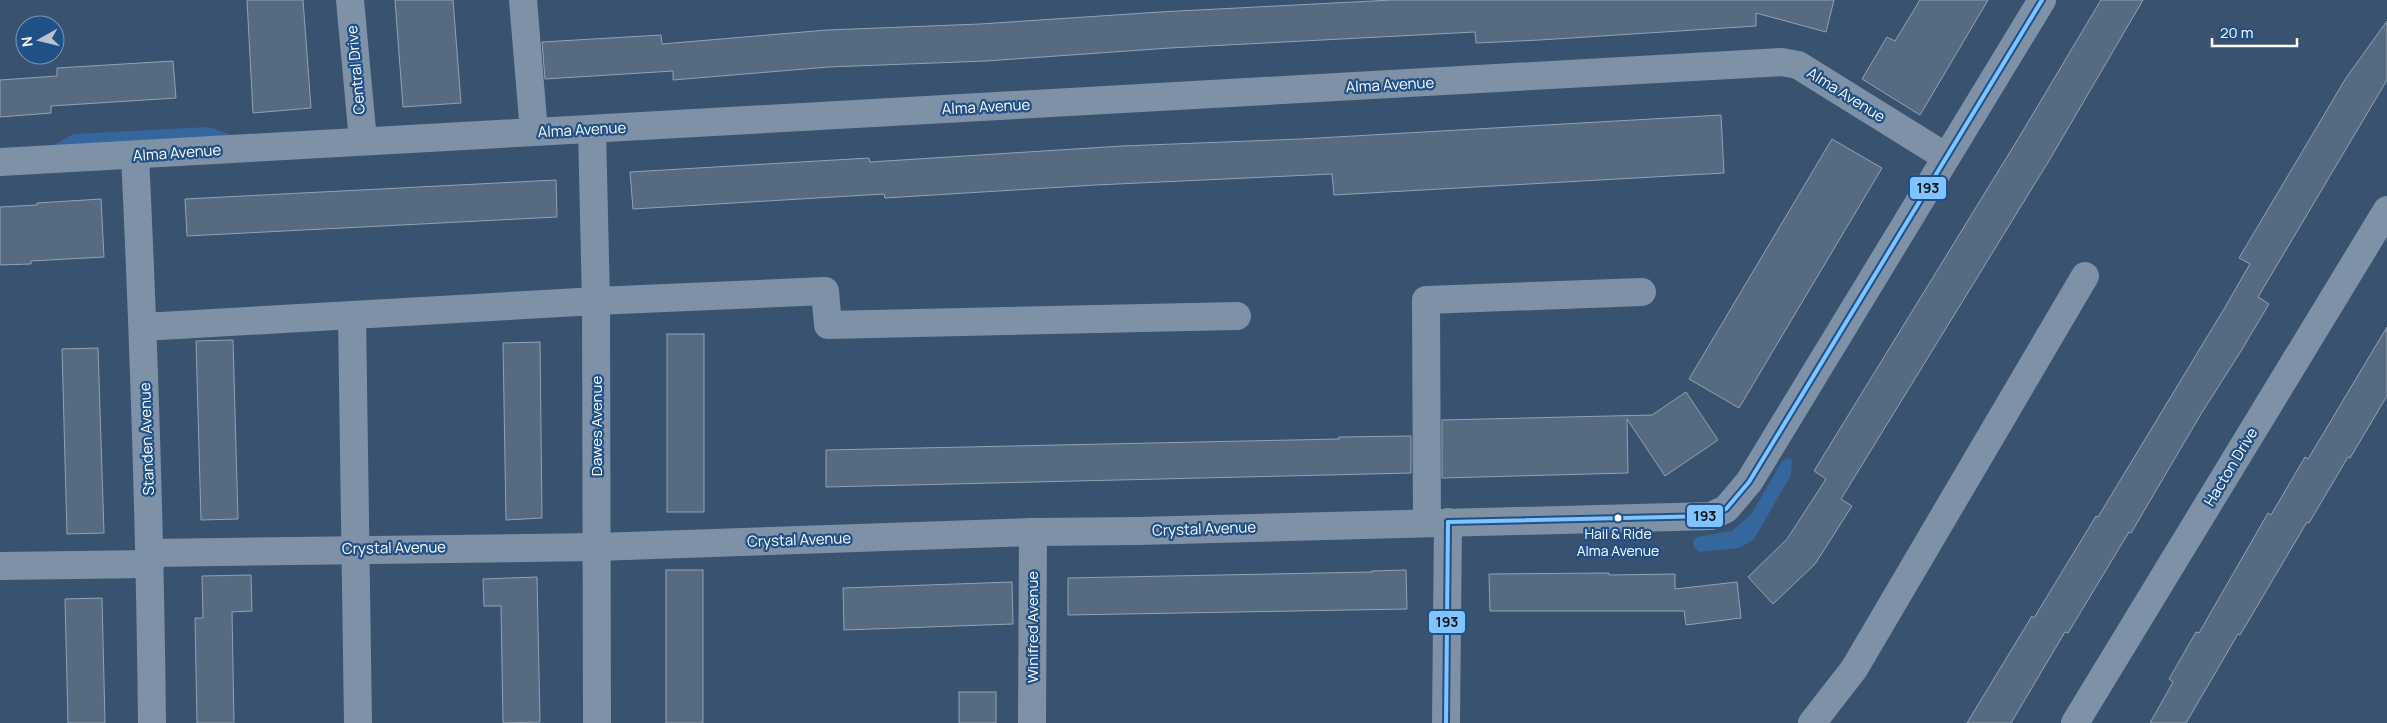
<svg xmlns="http://www.w3.org/2000/svg" width="2387" height="723" font-family="Manrope,sans-serif">
<style>
.green{fill:#35679d}
.building{fill:#566a82;stroke:#93a2b3}
.lines{fill:none;stroke-linecap:round;stroke-linejoin:round}
.minor{stroke:#7f91a6;stroke-width:28}
.bus-1-casing{stroke:#215087;stroke-width:8}
.bus-1{stroke:#80c4ff;stroke-width:4}
.bus-dot{fill:#fff;stroke:#215087;stroke-width:2}
.labels{text-anchor:middle;stroke-width:4.5;stroke-linejoin:round;paint-order:stroke}
.bus-label{font-size:14px;fill:#fff;stroke:#215087}
.street-label{font-size:15px;fill:#fff;stroke:#215087}
.line-badge{stroke:#215087;stroke-width:2}
.pale-badge-label{font-size:14px;text-anchor:middle;font-weight:bold;fill:#111}
</style>
<rect width="100%" height="100%" fill="#385270"/>
<g class="green">
<path d="M208,127L229,134V139L54,149V145L73,134Z"/>
<path d="M1788,458L1792,460L1791,475L1754,539L1740,548L1699,552L1694,548L1693,542L1696,537L1732,531L1752,513L1782,461Z"/>
</g>
<g class="building">
<path d="M247,0H303L311,108L253,113Z"/>
<path d="M395,0H453L461,103L403,107Z"/>
<path d="M1392,0H1834L1826,32L1756,13V26L1540,40L1476,43L1475,32L1170,48L986,61L829,67L673,80V71L545,79L542,42L661,35L662,44L827,30L980,24L1160,12Z"/>
<path d="M1920,0H1988L1920,115L1862,79L1887,37L1895,41Z"/>
<path d="M2101,0H2143L2050,159L1841,499L1852,506L1815,564L1773,604L1748,577L1787,539L1826,479L1814,471L2018,139Z"/>
<path d="M2387,21V80L2258,297L2269,304L2241,351L2201,414L2131,533L2129,532L2068,633L2065,632L2011,723H1967L2032,616L2034,618L2096,516L2098,517L2224,309L2250,264L2239,258L2346,78Z"/>
<path d="M173,61L176,98L51,106V113L0,117V80L57,76V68Z"/>
<path d="M1721,115L1724,173L1334,195L1332,174L1096,185L885,198L884,194L633,209L630,172L869,158L870,162L1122,146L1301,139Z"/>
<path d="M1832,139L1882,168L1739,408L1689,379Z"/>
<path d="M556,180L557,217L187,236L185,199Z"/>
<path d="M101,199L104,257L31,261V264L0,265V207L37,205V203Z"/>
<path d="M2387,327V396L2350,458L2348,457L2309,523L2307,522L2240,635L2238,634L2186,723H2150L2173,682L2169,679L2196,632L2199,633L2268,513L2271,515L2305,457L2308,459Z"/>
<rect x="667" y="334" width="37" height="178"/>
<path d="M233,340L238,519L201,520L196,341Z"/>
<path d="M540,342L542,518L506,520L503,343Z"/>
<path d="M98,348L104,533L67,534L62,349Z"/>
<path d="M1686,392L1718,440L1665,476L1627,419L1628,473L1442,478V420L1652,415Z"/>
<path d="M1411,436V473L826,487V450L1339,439V437Z"/>
<rect x="666" y="570" width="37" height="153"/>
<path d="M1406,570L1407,609L1068,615V578L1372,572V571Z"/>
<path d="M1609,573V575L1675,574V589L1737,582L1741,618L1686,625L1684,611H1490L1489,574Z"/>
<path d="M251,575L252,611L232,612L234,723H197L195,618H203L202,576Z"/>
<path d="M537,577L540,722L503,723L501,606H484L483,579Z"/>
<path d="M1012,582L1013,624L844,630L843,588Z"/>
<path d="M102,598L105,723H68L65,599Z"/>
<rect x="959" y="692" width="37" height="31"/>
</g>
<g class="lines">
<g class="minor">
<path d="M350,0L363,141"/>
<path d="M523,0L534,132"/>
<path d="M592,130L596,301L597,723"/>
<path d="M135,155C144,345 150,534 152,723"/>
<path d="M0,162L1782,62L1798,65L1946,157"/>
<path d="M352,315L358,723"/>
<path d="M143,327L596,301L825,291L828,325L1237,316"/>
<path d="M1427,522L1426,300L1642,292"/>
<path d="M150,553L597,547L1033,532L1138,531L1711,516L1726,509L1749,482L2042,0"/>
<path d="M0,566L150,564"/>
<path d="M1032,723L1033,532"/>
<path d="M1446,723L1448,522"/>
<path d="M1812,723L1854,669L2085,276"/>
<path d="M2075,723L2387,210"/>
</g>
<g class="bus-1-casing">
<g id="bus-1">
<path d="M1448,522L1711,516L1726,509L1749,482L2042,0"/>
<path d="M1446,723L1448,522"/>
</g>
</g>
<use href="#bus-1" class="bus-1"/>
</g>
<circle class="bus-dot" cx="1618" cy="518" r="4.5"/>
<g class="labels">
<g class="bus-label">
<text x="1618" y="539">Hail &amp; Ride<tspan x="1618" dy="17">Alma Avenue</tspan></text>
</g>
<g class="street-label">
<text transform="translate(356 70) rotate(-95)" y="5">Central Drive</text>
<text transform="translate(1390 85) rotate(-3)" y="5">Alma Avenue</text>
<text transform="translate(1846 95) rotate(32)" y="5">Alma Avenue</text>
<text transform="translate(986 107) rotate(-3)" y="5">Alma Avenue</text>
<text transform="translate(582 130) rotate(-3)" y="5">Alma Avenue</text>
<text transform="translate(177 153) rotate(-4)" y="5">Alma Avenue</text>
<text transform="translate(597 426) rotate(-90)" y="5">Dawes Avenue</text>
<text transform="translate(147 439) rotate(-92)" y="5">Standen Avenue</text>
<text transform="translate(2231 467) rotate(-59)" y="5">Hacton Drive</text>
<text transform="translate(1204 529) rotate(-2)" y="5">Crystal Avenue</text>
<text transform="translate(799 540) rotate(-2)" y="5">Crystal Avenue</text>
<text transform="translate(394 548) rotate(-1)" y="5">Crystal Avenue</text>
<text transform="translate(1033 627) rotate(-90)" y="5">Winifred Avenue</text>
</g>
</g>
<g class="line-badge">
<rect x="1909" y="176" width="38" height="24" rx="5" fill="#80c4ff"/>
<rect x="1686" y="504" width="38" height="24" rx="5" fill="#80c4ff"/>
<rect x="1428" y="610" width="38" height="24" rx="5" fill="#80c4ff"/>
</g>
<g class="pale-badge-label">
<text x="1928" y="193">193</text>
<text x="1705" y="521">193</text>
<text x="1447" y="627">193</text>
</g>
<g transform="translate(40 40) rotate(262)"><circle r="24" fill="#215087" stroke="#7a96b7"/>
<path d="M0-4L9 19L0 12L-9 19Z" fill="#b9c2cd"/>
<text y="-8" font-size="14" font-weight="bold" text-anchor="middle" fill="#ffffff">N</text>
</g>
<path d="M2212 38v8h85v-8" fill="none" stroke="#ffffff" stroke-width="2.5"/>
<text x="2220" y="38" font-size="15" fill="#ffffff" stroke="#215087" stroke-width="4" paint-order="stroke">20 m</text>
</svg>
